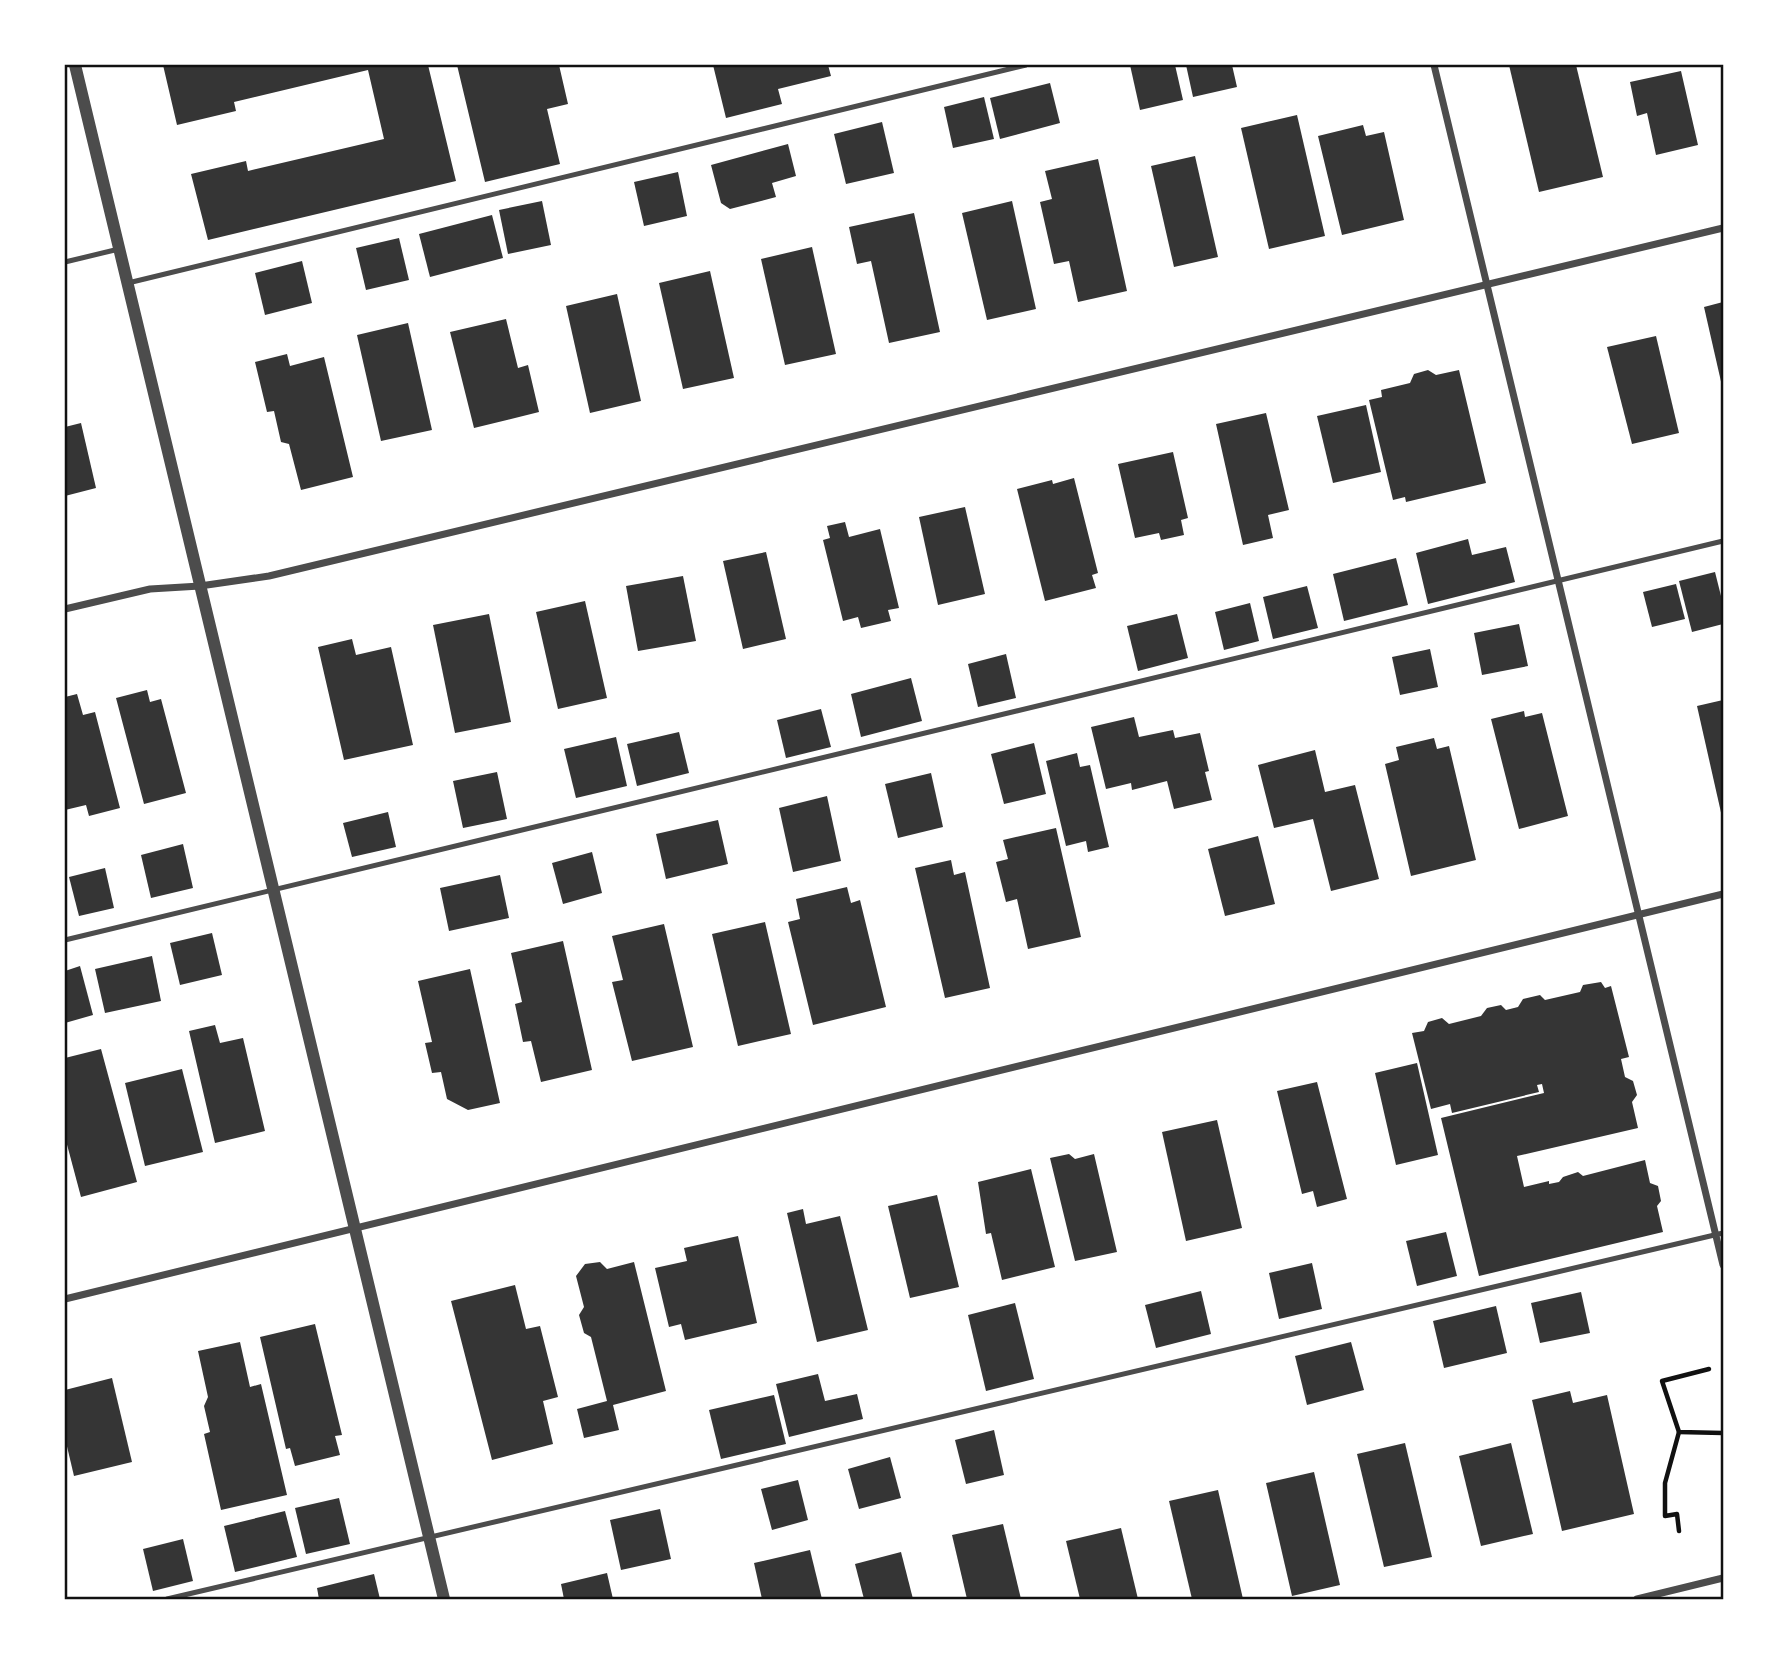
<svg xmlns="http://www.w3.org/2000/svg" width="1788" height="1664" font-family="Inter,sans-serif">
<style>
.building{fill:#353535}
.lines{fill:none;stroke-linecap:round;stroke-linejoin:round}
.path{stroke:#111;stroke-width:4.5}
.service{stroke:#4c4c4c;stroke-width:5}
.minor{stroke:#4c4c4c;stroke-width:7}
.tertiary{stroke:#4c4c4c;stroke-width:12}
.neatline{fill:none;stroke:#111;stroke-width:2.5}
</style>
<rect width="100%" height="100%" fill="#fff"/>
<g class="building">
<path d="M163,65H428L456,181L208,240L191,174L246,161L248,171L384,139L368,70L234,102L236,111L177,125Z"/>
<path d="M457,65H559L568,104L547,109L560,164L485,182Z"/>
<path d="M713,65H828L831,76L778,89L782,104L726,118Z"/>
<path d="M1130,65H1175L1183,100L1140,110Z"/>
<path d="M1186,65H1232L1237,87L1193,97Z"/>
<path d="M1509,65H1576L1603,177L1539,192Z"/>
<path d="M1681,71L1698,145L1656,155L1647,113L1637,116L1630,82Z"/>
<path d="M1050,83L1060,123L1000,139L990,98Z"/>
<path d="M984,97L994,139L953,148L944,107Z"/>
<path d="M1297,115L1325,236L1269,249L1241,128Z"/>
<path d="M882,122L894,173L846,184L834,134Z"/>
<path d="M1363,125L1366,136L1384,132L1404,220L1342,235L1318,136Z"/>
<path d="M788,144L796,176L772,183L776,197L730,209L721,203L711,165Z"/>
<path d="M1195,156L1218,257L1174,267L1151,166Z"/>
<path d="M1098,159L1127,291L1078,302L1069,261L1054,264L1040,202L1052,199L1045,171Z"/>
<path d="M678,172L687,216L644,226L634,182Z"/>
<path d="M542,201L551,245L508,254L499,210Z"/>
<path d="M1012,201L1036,309L987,320L962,213Z"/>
<path d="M914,213L940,332L889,343L871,261L857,264L849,227Z"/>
<path d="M492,215L503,258L430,277L419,234Z"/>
<path d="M399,238L409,280L366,290L356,248Z"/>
<path d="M812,247L836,354L785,365L761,259Z"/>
<path d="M302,261L312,303L265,315L255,273Z"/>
<path d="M710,271L734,378L683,389L659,283Z"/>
<path d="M617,294L641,401L590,413L566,306Z"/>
<path d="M1723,302V385L1722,386L1704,307Z"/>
<path d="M506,319L518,368L528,365L539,412L474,428L450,332Z"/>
<path d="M408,323L432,430L381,441L357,335Z"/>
<path d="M1656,336L1679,433L1632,444L1607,347Z"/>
<path d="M287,354L290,366L324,357L353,477L301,490L289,444L281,442L274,411L267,412L255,362Z"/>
<path d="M1428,370L1436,375L1459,370L1486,483L1406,502L1405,497L1393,500L1369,400L1382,397L1381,390L1410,383L1414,374Z"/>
<path d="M1366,405L1381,472L1333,483L1317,416Z"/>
<path d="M1266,413L1289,510L1268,515L1273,538L1243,545L1216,424Z"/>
<path d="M81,423L96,488L65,496V427Z"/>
<path d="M1173,452L1188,518L1181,520L1184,535L1161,540L1159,533L1135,538L1118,464Z"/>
<path d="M1074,478L1098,573L1092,575L1096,588L1045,601L1017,489L1052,480L1053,484Z"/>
<path d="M965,507L985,594L938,605L919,517Z"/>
<path d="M845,522L849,537L880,529L899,608L888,610L891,621L861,628L858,617L843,621L823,540L830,538L827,526Z"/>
<path d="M1468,539L1472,555L1506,547L1515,582L1428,604L1416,553Z"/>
<path d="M766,552L786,639L743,649L723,561Z"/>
<path d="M1396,558L1408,605L1344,621L1333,574Z"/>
<path d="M1715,572L1723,604V624L1692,632L1679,581Z"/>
<path d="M683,576L696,641L638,651L626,586Z"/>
<path d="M1676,584L1685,619L1652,627L1643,592Z"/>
<path d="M1307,586L1318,628L1273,639L1263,597Z"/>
<path d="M585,601L607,698L558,709L536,612Z"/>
<path d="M1250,603L1259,641L1224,650L1215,612Z"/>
<path d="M489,614L511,722L455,733L433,625Z"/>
<path d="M1177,614L1188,658L1138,671L1127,626Z"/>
<path d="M1519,624L1528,666L1482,675L1474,633Z"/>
<path d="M352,639L356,655L391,647L413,745L344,760L318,647Z"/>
<path d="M1430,649L1438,687L1400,695L1392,657Z"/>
<path d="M1006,654L1016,698L978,707L968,664Z"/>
<path d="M911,678L922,721L861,737L851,694Z"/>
<path d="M147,690L150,702L161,699L186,793L144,804L116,698Z"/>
<path d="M77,694L83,715L95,712L120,808L89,816L86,805L65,810V697Z"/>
<path d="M1723,700V816L1722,817L1697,706Z"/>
<path d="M821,709L831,747L786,758L777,720Z"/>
<path d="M1524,711L1525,717L1542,713L1568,816L1519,829L1491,719Z"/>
<path d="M1134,717L1139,737L1173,730L1175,738L1200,733L1209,771L1205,772L1212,800L1174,809L1167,781L1132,790L1131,783L1106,789L1091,727Z"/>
<path d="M679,732L689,773L637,786L627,744Z"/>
<path d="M616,737L627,786L576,798L564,749Z"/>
<path d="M1434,738L1437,749L1449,746L1476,860L1411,876L1385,764L1399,760L1396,747Z"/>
<path d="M1034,743L1046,794L1004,804L991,754Z"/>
<path d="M1315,750L1325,792L1355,785L1379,879L1331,891L1313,819L1274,828L1258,765Z"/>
<path d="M1077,753L1080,767L1090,765L1109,847L1088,852L1086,841L1066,846L1046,761Z"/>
<path d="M497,772L507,819L463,828L453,781Z"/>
<path d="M931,773L943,827L898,838L885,784Z"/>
<path d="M827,796L841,861L793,872L779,808Z"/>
<path d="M388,812L396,847L352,857L343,823Z"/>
<path d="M718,820L728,864L666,879L656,834Z"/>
<path d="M1056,828L1081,937L1028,949L1017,899L1006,902L996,862L1008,859L1003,840Z"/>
<path d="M1258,836L1275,904L1225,916L1208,849Z"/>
<path d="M183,844L193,888L151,898L141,855Z"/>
<path d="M592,852L602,893L563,904L552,863Z"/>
<path d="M951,860L954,875L965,872L990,988L945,998L915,868Z"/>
<path d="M105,868L114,908L79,916L69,877Z"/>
<path d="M500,875L509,918L449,931L440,888Z"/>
<path d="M847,887L851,903L860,900L886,1007L813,1025L788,922L800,919L796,899Z"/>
<path d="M765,922L791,1034L738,1046L712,934Z"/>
<path d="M664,924L693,1047L632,1061L612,982L623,980L612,936Z"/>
<path d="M212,933L222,975L180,985L170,943Z"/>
<path d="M563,941L592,1070L541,1082L531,1041L523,1042L515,1004L522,1002L511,953Z"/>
<path d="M152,956L161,1001L105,1013L95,969Z"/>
<path d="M80,966L93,1015L65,1023V971Z"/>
<path d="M470,969L500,1103L468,1110L447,1099L441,1072L432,1073L425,1043L432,1042L418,981Z"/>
<path d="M1601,982L1605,988L1611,986L1629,1057L1621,1059L1625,1077L1633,1081L1637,1095L1632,1102L1638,1128L1517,1156L1524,1187L1549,1181V1184L1559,1182L1563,1177L1578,1172L1583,1176L1645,1160L1650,1183L1658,1186L1661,1201L1657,1206L1663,1232L1479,1276L1441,1118L1544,1093L1542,1084L1537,1085L1539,1092L1452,1113L1450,1104L1431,1109L1412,1033L1424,1031L1428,1022L1442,1018L1449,1024L1481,1016L1487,1008L1501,1005L1506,1010L1518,1007L1523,999L1540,995L1545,1000L1580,992L1583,985Z"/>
<path d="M215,1025L220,1043L243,1038L265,1131L215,1143L189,1031Z"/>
<path d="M101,1049L137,1182L81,1197L65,1137V1058Z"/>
<path d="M1417,1063L1438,1155L1396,1165L1375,1073Z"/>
<path d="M182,1069L203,1152L145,1166L125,1083Z"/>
<path d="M1317,1082L1347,1199L1317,1207L1313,1191L1302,1194L1277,1091Z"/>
<path d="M1217,1120L1242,1228L1186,1241L1162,1132Z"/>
<path d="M1069,1154L1075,1159L1094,1154L1117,1252L1075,1261L1050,1158Z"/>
<path d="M1031,1169L1055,1267L1002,1280L991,1233L986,1234L978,1182Z"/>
<path d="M937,1195L959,1287L910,1298L888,1206Z"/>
<path d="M803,1209L806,1224L840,1216L868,1330L817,1342L787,1213Z"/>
<path d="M1446,1232L1457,1276L1417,1286L1406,1241Z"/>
<path d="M738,1236L757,1323L685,1340L681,1324L669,1327L655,1268L687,1261L684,1248Z"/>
<path d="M600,1262L607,1269L634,1262L666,1391L613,1405L619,1430L584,1438L577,1409L607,1401L591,1337L584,1333L579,1315L584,1307L576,1276L585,1264Z"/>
<path d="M1312,1263L1322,1309L1279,1319L1269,1273Z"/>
<path d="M515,1285L526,1329L540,1326L558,1397L543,1401L553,1444L492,1460L451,1301Z"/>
<path d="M1201,1291L1211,1334L1156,1348L1145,1305Z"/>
<path d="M1581,1292L1590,1333L1540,1343L1531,1303Z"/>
<path d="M1015,1303L1034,1379L986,1391L968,1315Z"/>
<path d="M1496,1306L1507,1353L1444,1368L1433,1321Z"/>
<path d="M315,1324L342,1435L335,1436L340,1455L295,1466L290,1448L286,1449L260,1337Z"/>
<path d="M240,1342L250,1387L261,1384L287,1495L221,1510L204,1434L210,1432L204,1406L208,1397L198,1351Z"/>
<path d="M1351,1342L1364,1390L1307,1405L1295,1356Z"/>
<path d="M818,1374L825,1401L857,1394L863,1419L789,1437L776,1384Z"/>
<path d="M112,1378L132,1462L74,1476L65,1438V1390Z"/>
<path d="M1570,1391L1573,1403L1607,1395L1634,1514L1562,1531L1532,1400Z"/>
<path d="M774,1395L786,1444L721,1459L709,1410Z"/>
<path d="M994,1430L1004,1475L966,1484L955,1440Z"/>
<path d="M1405,1443L1432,1557L1384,1567L1357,1454Z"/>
<path d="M1511,1443L1533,1534L1481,1546L1459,1456Z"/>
<path d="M890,1457L901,1498L859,1509L848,1469Z"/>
<path d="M1314,1472L1340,1585L1292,1596L1266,1483Z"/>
<path d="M798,1480L808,1520L772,1530L761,1489Z"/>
<path d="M1218,1490L1243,1599H1192L1169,1501Z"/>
<path d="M339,1498L350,1544L306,1554L295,1508Z"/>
<path d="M660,1509L671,1559L621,1570L610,1520Z"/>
<path d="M285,1511L297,1557L235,1572L224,1526Z"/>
<path d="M1003,1524L1021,1599H967L952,1535Z"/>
<path d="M1121,1528L1138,1599H1080L1066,1541Z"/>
<path d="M183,1539L193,1581L153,1591L143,1549Z"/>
<path d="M810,1550L822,1599H762L754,1563Z"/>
<path d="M901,1552L913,1599H864L855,1564Z"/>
<path d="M607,1573L613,1599H564L561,1584Z"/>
<path d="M374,1574L380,1599H319L317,1588Z"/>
</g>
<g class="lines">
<g class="path">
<path d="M1709,1369L1662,1381L1679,1432L1723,1433"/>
<path d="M1679,1432L1665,1483V1516L1677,1514L1679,1531"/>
</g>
<g class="service">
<path d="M65,262L119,249"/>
<path d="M128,283L1026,65"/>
<path d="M65,940L1723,541"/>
<path d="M167,1599L1723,1233"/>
</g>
<g class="minor">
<path d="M1434,65L1723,1265"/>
<path d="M65,609L150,589L200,586L269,576L1723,228"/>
<path d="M65,1299L1723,894"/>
<path d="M1637,1599L1723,1578"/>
</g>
<path class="tertiary" d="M75,65L444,1599"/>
</g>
<rect width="1788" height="1664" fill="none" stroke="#ffffff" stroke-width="133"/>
<rect x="66" y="66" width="1656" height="1532" class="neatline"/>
</svg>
